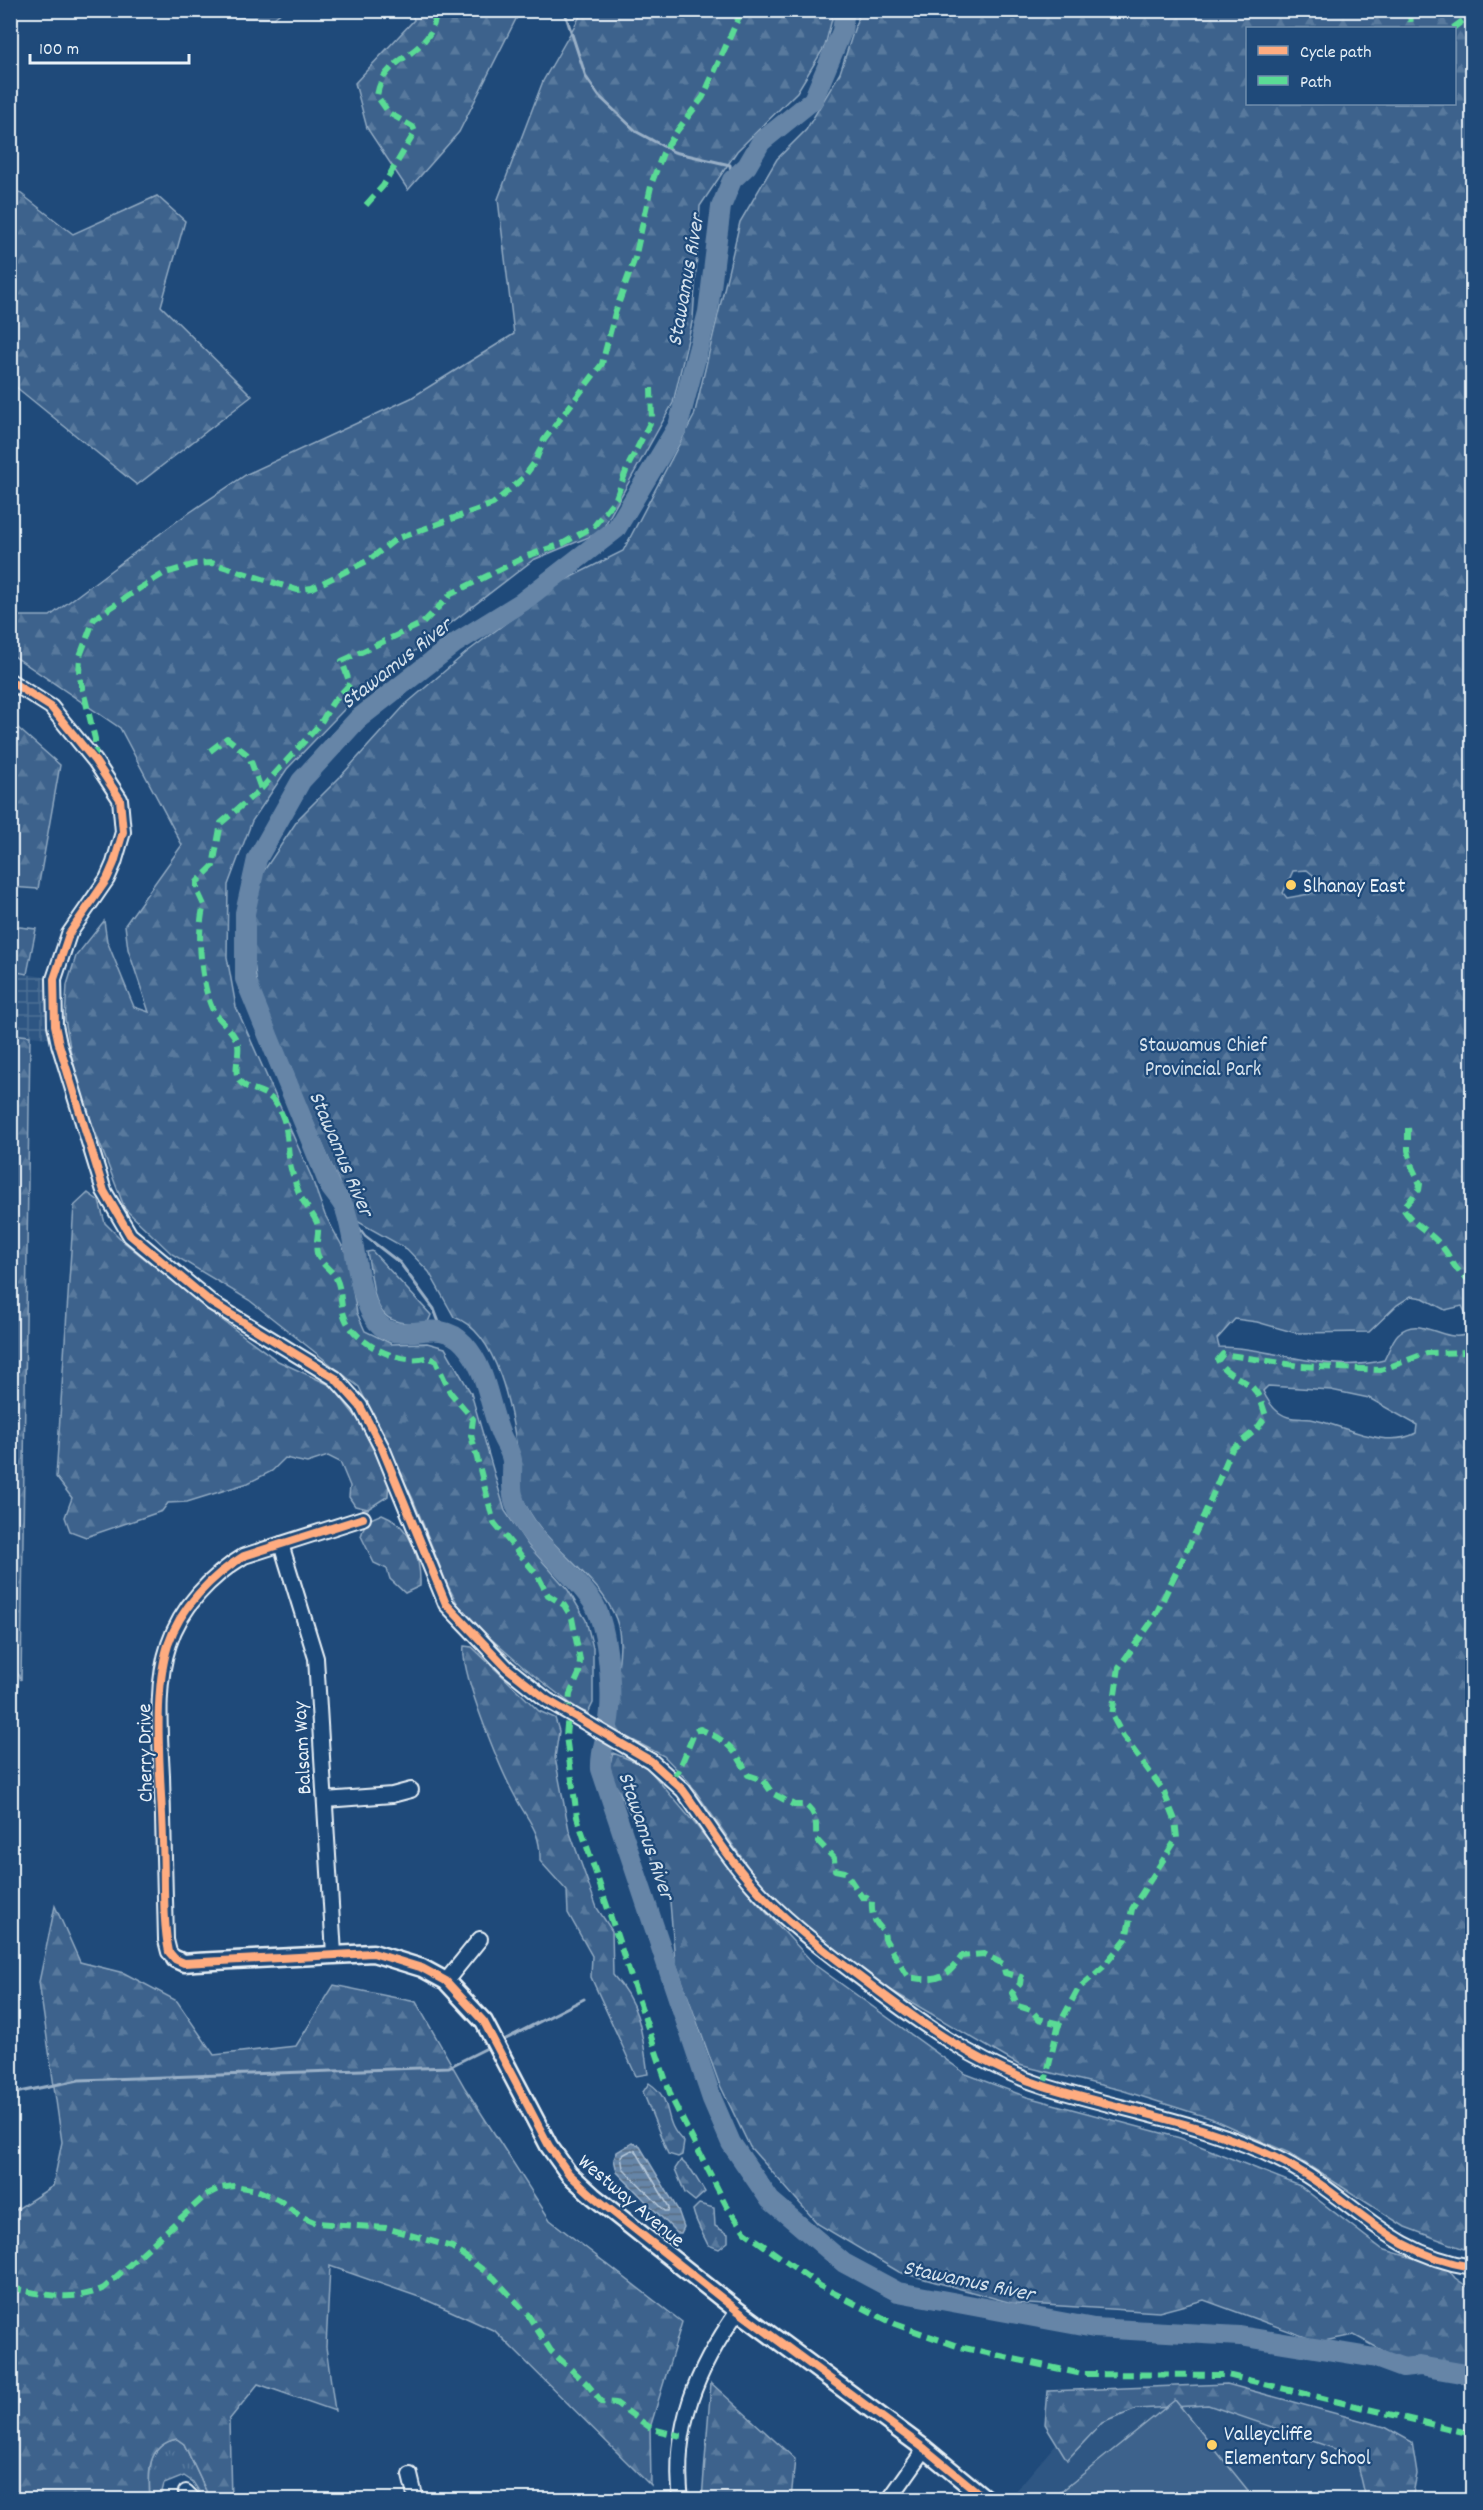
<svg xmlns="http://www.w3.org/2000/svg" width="1483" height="2510" font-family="Dekko,sans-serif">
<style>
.built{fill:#2e5683}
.industrial{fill:url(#industrial-grid)}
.grass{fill:url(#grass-tufts);stroke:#92aac2;stroke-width:1.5}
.forest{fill:url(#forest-firs);stroke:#92aac2;stroke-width:1.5;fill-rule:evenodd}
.pitch{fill:#3c628c;stroke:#92aac2;stroke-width:1.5}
.water{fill:url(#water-rules);stroke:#9ab0c7;stroke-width:1.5}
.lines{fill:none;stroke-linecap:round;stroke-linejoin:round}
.shore{stroke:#b4c6d8;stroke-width:1.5}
.stream{stroke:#9ab0c7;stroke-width:3}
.river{stroke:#6685a7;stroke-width:20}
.minor-casing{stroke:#e8f1f8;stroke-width:18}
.tertiary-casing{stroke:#e8f1f8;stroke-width:21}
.minor{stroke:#1f4a7a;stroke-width:14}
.tertiary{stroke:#1f4a7a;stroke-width:16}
.quiet{stroke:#5adb95;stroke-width:6;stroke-dasharray:12 6;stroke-linecap:butt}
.cycleway-casing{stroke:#1f4a7a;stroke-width:11}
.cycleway{stroke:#ffac80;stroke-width:8}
.poi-dot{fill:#ffd166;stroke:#1f4a7a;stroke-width:2}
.labels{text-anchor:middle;stroke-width:4.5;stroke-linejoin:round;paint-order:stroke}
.poi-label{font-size:21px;fill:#e8f1f8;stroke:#1f4a7a;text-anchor:start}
.park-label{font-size:21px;fill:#d7e3ed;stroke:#1f4a7a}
.street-label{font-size:21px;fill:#e8f1f8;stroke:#1f4a7a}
.water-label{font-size:22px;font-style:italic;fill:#d4e1ec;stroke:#1f4a7a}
</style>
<defs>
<pattern id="industrial-grid" width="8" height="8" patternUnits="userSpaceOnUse" patternTransform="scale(1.5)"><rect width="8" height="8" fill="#2e5683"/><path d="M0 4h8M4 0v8" fill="none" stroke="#4c6f95"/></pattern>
<pattern id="grass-tufts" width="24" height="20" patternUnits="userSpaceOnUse" patternTransform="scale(1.5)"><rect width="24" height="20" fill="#3c628c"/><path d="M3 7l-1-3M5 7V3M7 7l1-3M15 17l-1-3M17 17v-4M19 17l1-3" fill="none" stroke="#58799d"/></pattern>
<pattern id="forest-firs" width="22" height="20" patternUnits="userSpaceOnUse" patternTransform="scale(1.5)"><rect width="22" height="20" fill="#3c628c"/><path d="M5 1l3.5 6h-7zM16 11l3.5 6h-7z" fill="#58799d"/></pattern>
<pattern id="water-rules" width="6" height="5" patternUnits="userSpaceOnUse" patternTransform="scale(1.5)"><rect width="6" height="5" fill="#6685a7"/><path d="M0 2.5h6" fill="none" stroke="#596d82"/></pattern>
</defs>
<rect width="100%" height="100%" fill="#1f4a7a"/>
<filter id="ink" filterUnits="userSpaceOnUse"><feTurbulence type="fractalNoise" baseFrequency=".0167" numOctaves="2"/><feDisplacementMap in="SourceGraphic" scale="12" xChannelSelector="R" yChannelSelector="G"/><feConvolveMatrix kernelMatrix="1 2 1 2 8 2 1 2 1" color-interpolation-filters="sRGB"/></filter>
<g filter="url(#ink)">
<path class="built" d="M1086,2387L1310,2421L1403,2458L1402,2499L1008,2500L1067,2431Z"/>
<path class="industrial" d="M10,971L54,979L49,1038L11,1034Z"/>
<path class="grass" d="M177,2439L184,2444L210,2499H204L193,2482L184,2476L164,2484L160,2499H150C149,2474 145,2445 177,2439Z"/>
<g class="forest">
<path d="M104,11V10L283,11L274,18L105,14Z"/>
<path d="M411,11H520L459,132L408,190L367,128L355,83L414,20Z"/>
<path d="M583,11H834L825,46L797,92L737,151L700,206L693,318L673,403L601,532L533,560L360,693L287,769L252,821L228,885L227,957L236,1007L311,1176L325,1215L346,1253L357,1313L365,1331L392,1344L427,1343L445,1348L471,1393L505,1511L528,1545L568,1590L586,1620L593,1648V1703L588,1713L579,1710L523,1667L463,1614L447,1584L413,1499L359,1387L249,1300L172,1254L125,1209L76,1082L65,1019L67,985L76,956L104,921L107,941L134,1007L149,1012L128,949L125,925L182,845L120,728L11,654L10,616H50L177,521L247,474L411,398L514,334L498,199L543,81Z"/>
<path d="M860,11H1472V2252L1405,2227L1289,2153L1210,2118L1121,2090L1019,2065L887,1988L819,1940L758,1881L689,1782L664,1756L617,1732C617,1714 616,1696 617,1678C619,1658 623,1638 616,1619C598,1572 539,1545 522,1496C518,1484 520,1468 518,1455C512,1413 499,1333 454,1317L429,1272L407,1249L355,1220L258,994L249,921L261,875L299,818L341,776L406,704L467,652L559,583L623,551L694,416L740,222L777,159L806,130L840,73ZM1248,28H1454V104H1248ZM1307,870L1313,875L1318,888L1309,894L1287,898L1283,893L1293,871ZM1411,1296L1423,1298L1445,1310L1462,1306L1468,1318L1465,1335C1441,1342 1419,1314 1398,1334C1392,1340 1388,1353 1384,1360C1328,1375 1274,1347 1219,1347L1217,1339L1235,1319L1257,1322L1296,1333L1369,1332L1397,1305ZM1268,1386L1331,1390L1369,1398L1417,1425L1416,1433C1385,1450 1343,1425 1311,1419C1304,1418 1295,1419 1288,1417C1275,1413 1268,1402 1263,1391Z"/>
<path d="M11,186L73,234L157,196L185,221L161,306L252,396L137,485L11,383Z"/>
<path d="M10,721L60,765L38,889L11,887Z"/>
<path d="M11,926L36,929L27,974L11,971Z"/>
<path d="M11,1034L30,1036L21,1680L10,1657Z"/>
<path d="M88,1193L99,1201L105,1223L125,1243L222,1320L278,1361L332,1386L360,1422L389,1479L388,1496L368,1509L355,1506L349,1497L350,1486L340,1462L328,1456L307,1463L285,1458L272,1471L248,1483L187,1502L168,1503L162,1511L86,1537L70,1531L65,1517L72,1498L56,1477L74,1206Z"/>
<path d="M372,1251L431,1315L428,1322C370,1331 376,1296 367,1252Z"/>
<path d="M382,1514C411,1525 421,1558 420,1586L405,1593L390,1579L387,1569L374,1563L361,1536L366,1521Z"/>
<path d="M464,1646L472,1647L539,1711L555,1718L559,1731L555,1758L569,1830L597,1908L612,1931L613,1975C641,2006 642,2034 648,2074L636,2076L591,1977L592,1956L568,1913L567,1891L540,1861C541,1831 529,1823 516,1798C501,1771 460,1673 464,1646Z"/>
<path d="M613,1753L646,1766L696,1825L751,1896L815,1965L966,2074L1027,2097L1180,2138L1300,2186L1382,2249L1447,2268L1455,2278L1472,2290V2369L1400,2360L1354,2335L1319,2342L1204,2300L1159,2312L1012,2303L899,2272L818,2224L750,2147L719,2083L675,1961L670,1902L647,1847L608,1770Z"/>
<path d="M55,1906L80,1962L124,1973L177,2001L214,2055L296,2046L334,1985L416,2002L465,2088L550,2220L682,2322L650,2428L651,2486L495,2331L422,2298L330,2266L326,2347L335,2411L258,2384L229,2420L231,2499H210L184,2444L177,2439C146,2445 148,2474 150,2499H11V2213L53,2186L62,2142L39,1982Z"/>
<path d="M649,2083C676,2101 660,2120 684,2142L682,2155L678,2157L668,2154L643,2092Z"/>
<path d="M681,2160L692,2171L705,2192L695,2201L685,2193L675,2169Z"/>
<path d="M699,2204L714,2208L715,2226L728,2234V2242L719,2249L708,2245C702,2232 696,2223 693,2210Z"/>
<path d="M711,2383L795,2459L791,2499H702Z"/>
<path d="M1227,2384L1385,2427L1412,2442L1417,2474L1412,2499H1366L1356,2456L1208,2405L1137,2409L1102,2423L1067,2460L1045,2424L1048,2391Z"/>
</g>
<path class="pitch" d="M1175,2400L1255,2499H1052Z"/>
<path class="water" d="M632,2143L639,2145L678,2210L684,2227L681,2233H677L617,2172L614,2159L617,2152Z"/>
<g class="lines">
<path class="shore" d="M632,2150L636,2151L669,2207L668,2211H665L623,2168L621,2156Z"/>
<g class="stream">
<path d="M564,10L586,77L599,96L637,132L674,152L730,165L732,180"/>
<path d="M345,1208L365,1236L400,1263L434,1309L442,1330"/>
<path d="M500,2042L584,1999"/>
<path d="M10,2094L79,2080L449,2067L491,2046"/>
</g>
<path class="river" d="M845,10L842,31L813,100L761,142L747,166L732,180L721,207L708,312L678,426L616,529L522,602L454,644L358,719L301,781L257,859L245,913V979L330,1187C335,1194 342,1201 345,1209C357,1242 355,1294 377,1322C399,1349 436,1313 464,1344C488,1370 488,1404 501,1435C505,1444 510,1450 512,1460C513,1473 510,1487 514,1500C525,1540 573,1570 594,1604C608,1629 614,1697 608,1725C605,1741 600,1753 601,1769L712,2099L731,2143L770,2200L844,2263L898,2292L1094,2328L1240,2336L1376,2358L1403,2368L1420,2366L1472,2375"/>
<g class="minor-casing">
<g id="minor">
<path d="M10,681L51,707L95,761L120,799L123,832L114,863L107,879L69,934L54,979L55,1025L59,1044L104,1191L130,1235L212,1303L335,1378L360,1406L382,1448L446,1604L507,1668L547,1700L651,1761L683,1790C705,1820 725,1854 750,1882C781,1918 820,1947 857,1975C915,2019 975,2064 1044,2086C1123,2111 1210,2123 1284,2162C1353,2198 1387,2254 1472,2267"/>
<path d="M281,1544L316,1658L334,1954"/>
<path d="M325,1800L392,1795L411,1790"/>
<path d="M175,1959L169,1952L166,1940C165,1885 163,1830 162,1776C160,1733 155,1685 169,1644C181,1607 211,1576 244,1556L363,1518"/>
<path d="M446,1981L480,1939"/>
<path d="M410,2475L416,2500"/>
<path d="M186,2492L194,2500"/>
<path d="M681,2500C672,2426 697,2369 738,2311"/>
<path d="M889,2500L925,2449"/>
</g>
</g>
<g class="tertiary-casing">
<path id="tertiary" d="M175,1959L184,1963L195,1962L373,1953L422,1968L446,1981L484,2022L549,2146L569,2174L593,2196L738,2311L925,2449L987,2500"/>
</g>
<use href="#minor" class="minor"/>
<use href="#tertiary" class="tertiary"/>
<g class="quiet">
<path d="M1410,10L1411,28"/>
<path d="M1453,28L1472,14"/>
<path d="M366,205L383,186L415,132L413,127L389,113L377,96C382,61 413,60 430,33C434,27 435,17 438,10"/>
<path d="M210,751L227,738L249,756L261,789L221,823L213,866L197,882V890L204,905C196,931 201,983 212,1008C218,1021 234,1029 238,1045C240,1055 233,1071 239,1080C247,1094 270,1084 282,1115C289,1131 287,1152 291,1169C294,1178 297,1190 302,1199C306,1207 316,1217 318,1226C319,1235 315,1245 317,1253C320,1264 331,1269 336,1278C342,1290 340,1306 345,1318C355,1344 403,1367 428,1357L436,1361L450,1392L473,1419L471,1435L494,1523L538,1576L548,1595L564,1605L572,1618L580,1660L579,1674L570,1694L566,1736L577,1817L672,2099L726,2205L745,2232L820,2286L895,2324L960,2347L1082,2374L1227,2375L1472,2434"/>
<path d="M95,761V739L79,674L80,656L94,619L140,588L163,574L195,564L212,563L297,590L312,588L369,560L396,539L493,504L524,477L535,462L544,440L602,364L615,313L635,258L652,182L663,153L677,131L703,97L742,10"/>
<path d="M261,789L320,724L333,702L350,684L342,661L423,623L451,594L527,556L562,544L594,526L616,498L628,466L652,419L651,388"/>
<path d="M1408,1128V1150L1412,1167L1420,1184L1419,1190L1403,1208C1411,1223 1427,1230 1438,1242C1453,1257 1451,1270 1472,1281"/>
<path d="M672,1779L679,1770L695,1731L700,1729C727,1741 735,1748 748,1775L763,1780L772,1793L794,1805H806C818,1815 816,1825 816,1839L834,1858L835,1870L845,1872L862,1897H867L872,1901C871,1914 874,1923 884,1931L885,1939L908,1977C937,1982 945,1980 962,1956L984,1954L1003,1964L1005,1973L1021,1977L1020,1984L1012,1993L1018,2006L1031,2010L1039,2019L1060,2024"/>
<path d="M1044,2086L1058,2027L1078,1989L1103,1967L1126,1939L1132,1909L1177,1838L1175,1820L1163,1790L1123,1736L1112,1715L1119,1667L1153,1620L1204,1515L1232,1449L1256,1430L1266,1416C1262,1405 1260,1394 1251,1386C1240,1377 1224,1374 1218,1360L1223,1354L1300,1366L1381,1370L1427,1353L1472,1352"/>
<path d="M10,2288C42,2294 73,2303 104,2288L206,2195L220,2188L234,2186L257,2190L279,2200L300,2216L316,2223L386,2228L452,2247L494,2278L528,2315L551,2351L587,2384L602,2402L616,2403L652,2429L681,2436"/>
</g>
<g class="cycleway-casing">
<g id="cycleway">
<path d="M10,681L51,707L95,761L120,799L123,832L114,863L107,879L69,934L54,979L55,1025L59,1044L104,1191L130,1235L212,1303L335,1378L360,1406L382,1448L446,1604L507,1668L547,1700L651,1761L683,1790C705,1820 725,1854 750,1882C781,1918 820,1947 857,1975C915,2019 975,2064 1044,2086C1123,2111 1210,2123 1284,2162C1353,2198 1387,2254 1472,2267"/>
<path d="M363,1518L244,1556C211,1576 180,1608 168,1645C151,1700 162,1784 163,1842C165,1878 162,1917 169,1952L175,1959L184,1963L373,1953L422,1968L446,1981L484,2022L549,2146L569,2174L593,2196L738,2311L925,2449L987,2500"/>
</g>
</g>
<use href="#cycleway" class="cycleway"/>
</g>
</g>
<g class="poi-dot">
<circle cx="1291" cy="885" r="6"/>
<circle cx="1212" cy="2445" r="6"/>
</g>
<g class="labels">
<g class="poi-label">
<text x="1303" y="892">Slhanay East</text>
<text x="1224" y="2440">Valleycliffe<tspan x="1224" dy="24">Elementary School</tspan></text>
</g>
<g class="park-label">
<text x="1203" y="1051">Stawamus Chief<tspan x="1203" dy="24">Provincial Park</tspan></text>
</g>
<g class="street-label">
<text transform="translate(301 1748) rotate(-93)" y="7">Balsam Way</text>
<text transform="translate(144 1753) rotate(-91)" y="7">Cherry Drive</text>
<text transform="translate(632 2200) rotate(40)" y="7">Westway Avenue</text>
</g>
<g class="water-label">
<text transform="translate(684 280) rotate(-80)" y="8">Stawamus River</text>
<text transform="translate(395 662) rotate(-38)" y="8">Stawamus River</text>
<text transform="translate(343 1153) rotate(67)" y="8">Stawamus River</text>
<text transform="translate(648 1835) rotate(71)" y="8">Stawamus River</text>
<text transform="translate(969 2279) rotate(12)" y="8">Stawamus River</text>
</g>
</g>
<rect width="1483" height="2510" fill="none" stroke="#1f4a7a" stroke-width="36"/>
<rect x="18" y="18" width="1447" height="2474" fill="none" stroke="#e8f1f8" stroke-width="2" filter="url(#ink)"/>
<rect x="1246" y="27" width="210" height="78" fill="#1f4a7a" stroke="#6f8dac" stroke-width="1.5"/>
<rect x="1258" y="46" width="30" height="9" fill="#ffac80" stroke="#6f8dac" stroke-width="1.5"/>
<text x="1300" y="57" font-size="18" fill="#e8f1f8">Cycle path</text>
<rect x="1258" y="76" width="30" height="9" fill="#5adb95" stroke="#6f8dac" stroke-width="1.5"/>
<text x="1300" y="87" font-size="18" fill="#e8f1f8">Path</text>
<path d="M30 54v9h159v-9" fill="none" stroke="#e8f1f8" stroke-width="3"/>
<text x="39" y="54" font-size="18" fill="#e8f1f8" stroke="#1f4a7a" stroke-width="4.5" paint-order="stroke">100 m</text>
</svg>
